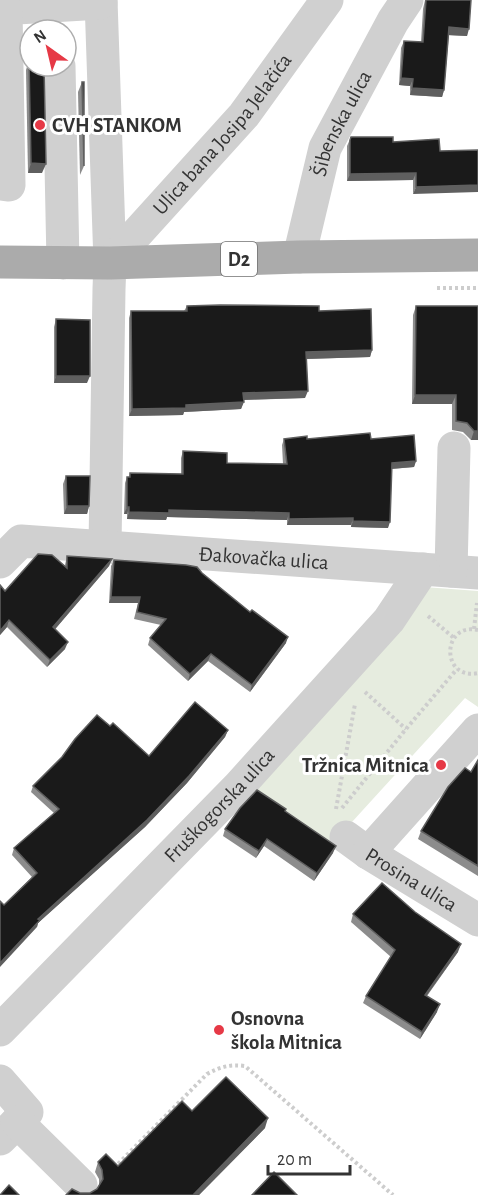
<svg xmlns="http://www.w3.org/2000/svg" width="478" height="1195" font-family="'Alegreya Sans',sans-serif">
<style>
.green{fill:#e6ecdf}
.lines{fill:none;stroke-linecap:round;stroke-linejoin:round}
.path{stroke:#cdcdcd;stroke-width:4;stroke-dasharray:3 3;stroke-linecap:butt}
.minor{stroke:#d0d0d0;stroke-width:33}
.major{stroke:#ababab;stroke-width:33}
.wall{fill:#8c8c8c}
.shaded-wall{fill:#5f5f5f}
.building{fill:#1a1a1a;stroke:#5f5f5f;stroke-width:1.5}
.poi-dot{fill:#e63946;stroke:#fff;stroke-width:2}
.labels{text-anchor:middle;stroke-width:6;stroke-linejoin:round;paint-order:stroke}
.shield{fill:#fff;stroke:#707070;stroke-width:1.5}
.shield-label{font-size:20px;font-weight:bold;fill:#333}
.poi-label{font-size:21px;font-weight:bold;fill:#333;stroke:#fff;text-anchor:start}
.street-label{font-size:21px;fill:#333;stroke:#fff}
</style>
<rect width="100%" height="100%" fill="#fff"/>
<path class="green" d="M424,587L478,591V707L465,698L352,822L335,846L252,787Z"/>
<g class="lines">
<g class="path">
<path d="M437,288H478"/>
<path d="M428,616L454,638"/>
<path d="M474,629L477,603"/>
<path d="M478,630C441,622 441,681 478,673"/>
<path d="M365,692L406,729"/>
<path d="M342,808L406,729L457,669"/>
<path d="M336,809L355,704"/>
<path d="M114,1168L207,1074C220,1067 230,1064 245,1066L393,1195"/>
</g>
<g class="minor">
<path d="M101,0L110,263L109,289L105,546"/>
<path d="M0,9L101,3"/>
<path d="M59,66L63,263"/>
<path d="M0,184L9,185L6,9"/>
<path id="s1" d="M299,257L325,148L393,21L407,0"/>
<path id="s2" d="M110,263L244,115L327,0"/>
<path id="s3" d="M0,562L21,541L478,573"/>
<path d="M451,571L454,448"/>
<path id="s4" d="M346,837L368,853L478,920"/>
<path d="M368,853L478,730"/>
<path id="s5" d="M0,1030L239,786L389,620L423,569"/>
<path d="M0,1081L27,1112L0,1139"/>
<path d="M17,1122L81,1185"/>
</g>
<path class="major" d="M0,262L110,263L299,257L478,255"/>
</g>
<g class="wall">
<path d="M425,0H471L467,36L449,35L444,90L442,97L410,95V86L399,85L401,48L404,41L421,42L423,9Z"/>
<path d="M29,60L42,173H28L26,70Z"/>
<path d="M82,82L84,166L80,175L78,92Z"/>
<path d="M351,137L393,142L439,139L413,194V180L347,181V146Z"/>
<path d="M187,306L319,311L372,350L370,357L307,359L305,398L244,400L241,409L184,412L183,415L129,416V318L131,311H184Z"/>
<path d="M416,306L478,440H471L463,432L452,430V404H412L413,315Z"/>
<path d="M56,319L87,383H54V327Z"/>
<path d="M284,439H371L416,461L414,467L392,469L388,528L351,527V525H287V520L167,517L166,520L127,519V514H124L125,483L127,477H129L130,473L181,474V458L183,451L227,463L283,464L282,445Z"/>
<path d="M66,476L89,506L87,514H64L63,484Z"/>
<path d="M67,556L112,559L109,566L55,629L65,649L47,667L7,627L0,635V585L5,591L65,565Z"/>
<path d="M114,560L202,573L286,643L250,692L208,661L188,681L148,645L150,638L161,625L134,619L138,603H109L111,566Z"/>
<path d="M110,726L149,756L228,730L225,737L187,783L145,827L38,923L37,927L4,905L32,877L12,855L14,848L54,813L31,792L33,786Z"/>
<path d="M478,760V876L418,839L421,831L471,772Z"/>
<path d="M285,811L333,853L314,881L264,846L256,858L223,836L225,829Z"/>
<path d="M353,914L458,952L427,996L437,1012L420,1039L363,1003L366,996L391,957L351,922Z"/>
<path d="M192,1111L265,1128L199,1195H66L90,1193L97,1189L99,1186V1179L95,1172L98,1162L118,1166Z"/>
</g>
<g class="shaded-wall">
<path d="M449,27L469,29L467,36L446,35Z"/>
<path d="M401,78L413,79L410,86L399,85Z"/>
<path d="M412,88L444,90L442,97L410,95Z"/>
<path d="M31,163L46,164L42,173H28Z"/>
<path d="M416,173L413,180L347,181L350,174Z"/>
<path d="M478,185V192L413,194L416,187Z"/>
<path d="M372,350L370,357L304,359L306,352Z"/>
<path d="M56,376H90L87,383H54Z"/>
<path d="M308,391L305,398L241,400L243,393Z"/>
<path d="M415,395H456L452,404H412Z"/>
<path d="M244,402L241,409L184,412L183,415L129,416L132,409L186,405Z"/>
<path d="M474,431H478V440H471Z"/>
<path d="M416,461L414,467L390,469L392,463Z"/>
<path d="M67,506H89L87,514H64Z"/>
<path d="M127,507H129L127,514H124Z"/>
<path d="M169,510L289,513L287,520L167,517L166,520L127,519L129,512Z"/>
<path d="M353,518L351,525H287L289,519Z"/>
<path d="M353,521L390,522L388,528L351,527Z"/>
<path d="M112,559L109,566L51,634L53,627Z"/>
<path d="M111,597H140L138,603H109Z"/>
<path d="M9,620L7,627L0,635V631Z"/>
<path d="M288,637L286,643L250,692L252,685Z"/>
<path d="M68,642L65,649L47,667L50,660Z"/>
<path d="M211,654L208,661L188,681L190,674Z"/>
<path d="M228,730L225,737L187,783L145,827L38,923L37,927L0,967V963L38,919Z"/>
<path d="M267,839L264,846L256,858L259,851Z"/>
<path d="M336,846L333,853L314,881L317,873Z"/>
<path d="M461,944L458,952L422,1002L425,995Z"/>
<path d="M440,1004L437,1012L420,1039L422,1032Z"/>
<path d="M268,1118L265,1128L199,1195H193Z"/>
</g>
<g class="building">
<path d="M426,0H471L469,29L449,27L444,90L412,88L413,79L401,78L404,41L423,42Z"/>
<path d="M29,60L30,66H44L46,164L31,163Z"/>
<path d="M82,82H84V166Z"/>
<path d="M351,137H393V142L439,139L440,151L478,150V185L416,187V173L350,174V140Z"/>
<path d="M220,305L319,306V311L371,309L372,350L306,352L308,391L243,393L244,402L186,405V408L132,409L131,311H187V306Z"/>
<path d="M416,306H478V431H474L467,423L456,421V395H415Z"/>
<path d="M56,319L90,320V376H56Z"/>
<path d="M370,433L371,439L414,435L416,461L392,463L390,522L353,521V518L289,519V513L169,510V513L129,512V507H127V477H130V473L183,474V451L227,453V463L287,464L284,439L307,436V439Z"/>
<path d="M66,476H90L89,506H67Z"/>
<path d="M38,554L52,555L67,568V556L112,559L53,627L68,642L50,660L9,620L0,631V585L5,591Z"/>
<path d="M114,560L186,565L197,567L202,573L250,612L252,610L288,637L252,685L211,654L190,674L150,638L166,619L137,612L140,597H111Z"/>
<path d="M195,702L228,730L189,776L147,820L38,919L40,920L0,963V901L4,905L37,873L14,848L59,809L33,786L62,757L75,739L97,715L110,726L113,723L149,756Z"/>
<path d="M478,760V866L421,831L448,787L465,768L471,772Z"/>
<path d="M257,790L286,809L285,811L336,846L317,873L267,839L259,851L225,829L240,808Z"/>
<path d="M382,883L415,912L461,944L425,995L440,1004L422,1032L366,996L395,950L353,914Z"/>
<path d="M226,1077L268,1118L193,1195H66L72,1189L80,1193H90L97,1189L103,1179L102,1170L98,1162L106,1154L118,1166L182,1101L192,1111Z"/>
<path d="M274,1172L297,1195H252Z"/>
<path d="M9,1185L19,1195H0Z"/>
</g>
<g class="poi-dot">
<circle cx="40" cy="125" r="6"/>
<circle cx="441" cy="765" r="6"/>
<circle cx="219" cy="1030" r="6"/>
</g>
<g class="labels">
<rect class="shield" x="221" y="242" width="36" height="34" rx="4.5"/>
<g class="shield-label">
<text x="239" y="266">D2</text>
</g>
<g class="poi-label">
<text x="52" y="132">CVH STANKOM</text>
<text x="429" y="772" text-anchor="end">Tržnica Mitnica</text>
<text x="231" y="1025">Osnovna<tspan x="231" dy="24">škola Mitnica</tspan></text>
</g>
<g class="street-label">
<text dy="7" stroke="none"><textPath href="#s1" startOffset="141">Šibenska ulica</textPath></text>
<text dy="7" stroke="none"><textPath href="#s2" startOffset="171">Ulica bana Josipa Jelačića</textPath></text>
<text dy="7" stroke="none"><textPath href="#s3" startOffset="273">Đakovačka ulica</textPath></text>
<text dy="7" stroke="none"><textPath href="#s5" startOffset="314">Fruškogorska ulica</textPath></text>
<text dy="7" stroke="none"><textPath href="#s4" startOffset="78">Prosina ulica</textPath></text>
</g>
</g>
<g transform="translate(48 48) rotate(326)"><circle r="28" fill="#ffffff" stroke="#adadad" stroke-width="1.5"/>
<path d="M0-4.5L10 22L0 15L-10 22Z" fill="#e63946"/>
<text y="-9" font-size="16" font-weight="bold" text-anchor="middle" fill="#333333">N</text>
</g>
<path d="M268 1165v9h82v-9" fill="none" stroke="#333333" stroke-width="3"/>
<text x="277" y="1165" font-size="18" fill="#333333" stroke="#ffffff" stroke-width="4.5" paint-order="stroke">20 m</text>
</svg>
